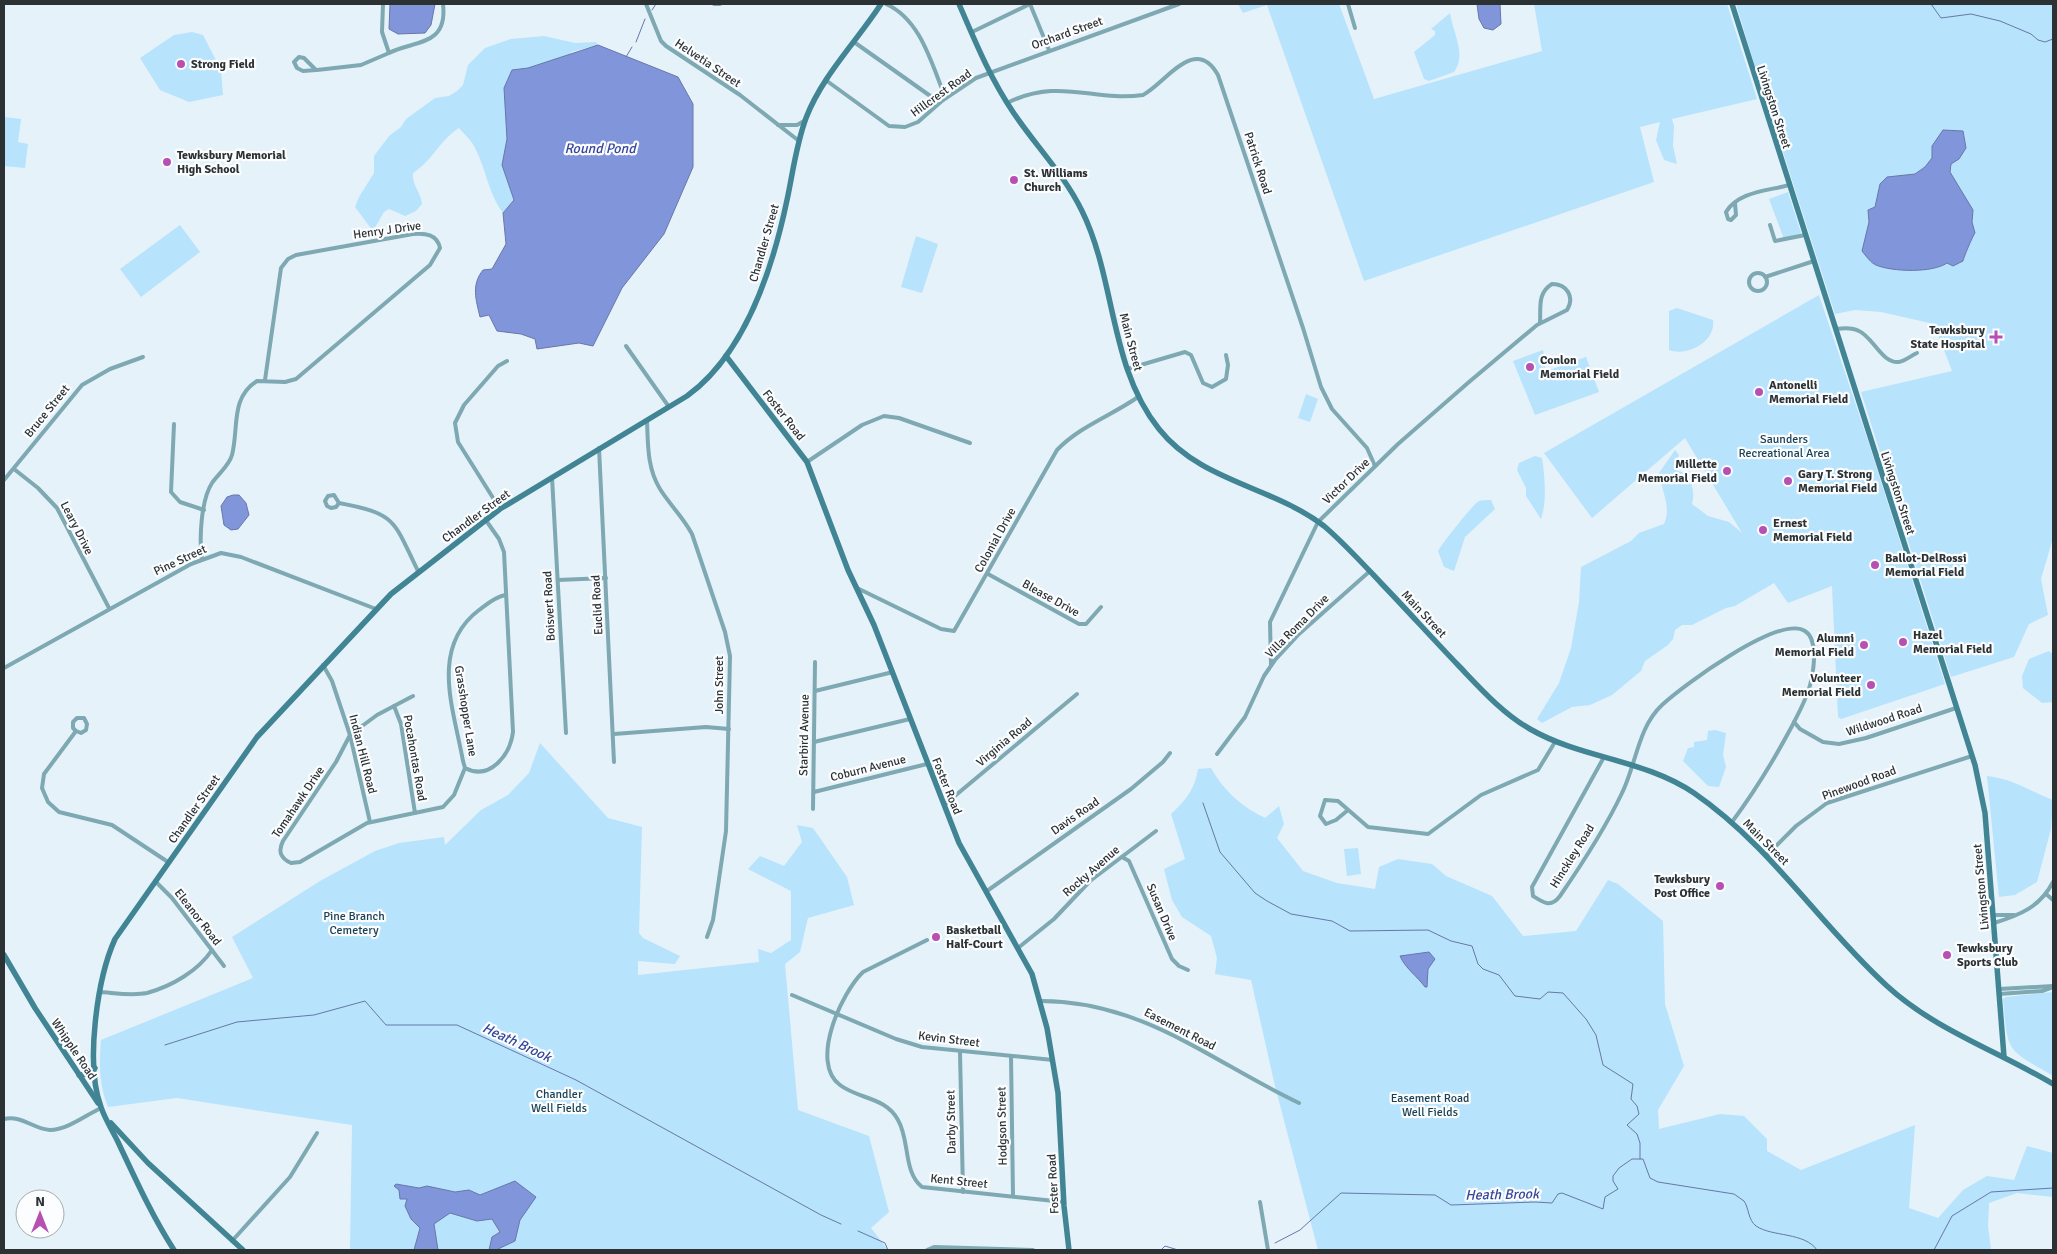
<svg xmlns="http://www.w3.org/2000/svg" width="2057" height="1254" font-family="Signika,sans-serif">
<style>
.green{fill:#b7e3fc}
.water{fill:#8195db;stroke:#6877a9}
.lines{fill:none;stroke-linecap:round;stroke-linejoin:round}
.stream{stroke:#6877a9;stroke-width:1}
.street{stroke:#7ea8b2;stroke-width:4}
.secondary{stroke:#418594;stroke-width:5.5}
.poi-dot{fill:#b750b3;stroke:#fbfdff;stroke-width:2}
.labels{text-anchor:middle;stroke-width:4.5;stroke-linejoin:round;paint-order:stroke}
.street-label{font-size:12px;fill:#2c3234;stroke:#fbfdff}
.poi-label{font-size:12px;font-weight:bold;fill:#2c3234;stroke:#fbfdff;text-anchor:start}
.park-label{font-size:12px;fill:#1b4154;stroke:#fbfdff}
.water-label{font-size:14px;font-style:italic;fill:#37479a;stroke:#fbfdff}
</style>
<rect width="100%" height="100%" fill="#e5f2fa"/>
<g class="green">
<path d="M1238,4H1339L1374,99L1542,51L1534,4H1727L1757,99L1672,119L1674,126L1673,146L1677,164L1664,160L1656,140L1660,122L1640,127L1654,182L1364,281L1267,5L1243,13Z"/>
<path d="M1736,4H2053V538L2041,579L2048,615L2029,624L2014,657L1951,677L1861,392L1952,371L1934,324L1881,312L1855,310L1835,314L1783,152L1780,149Z"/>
<path d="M1450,13C1453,33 1467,55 1454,72L1429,81L1424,79L1414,52L1435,35V31L1431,29Z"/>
<path d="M192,32L203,35L221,70L223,95L189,102L160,90L140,58L174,35Z"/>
<path d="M544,36L575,43L596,42L598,45L571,52L514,200L503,213C488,193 486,168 474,146C471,140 464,134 459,128C440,140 432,161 413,173C412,186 421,192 422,204L416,211L405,216L389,209L384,212L373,231L355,207L359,197L374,173V156L389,136L401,127L406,119L435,98L449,96L457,91L463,85L468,65L485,48L511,39Z"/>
<path d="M4,117L21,119L18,142L28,144L25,168L4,166Z"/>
<path d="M1788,192L1801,233L1784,239L1769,199Z"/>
<path d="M180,225L200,252L141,297L120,269Z"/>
<path d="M916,236L938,244L922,293L901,287Z"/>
<path d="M1819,295L1869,444L1945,684L1841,719L1838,717L1832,586L1788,603L1774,583L1735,606L1726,608L1692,625H1682L1675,630L1673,639L1668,645L1645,661L1641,671L1612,695L1590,705L1572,707L1542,723L1537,719L1559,683L1571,648L1579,602L1581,567L1631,541L1639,533L1664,524C1672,508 1661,489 1659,473L1675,450L1679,455L1675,466L1678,471L1688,474C1692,484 1695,494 1692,504L1708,516L1729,522L1742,533L1685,438L1592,518L1544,453Z"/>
<path d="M1677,308L1713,320C1716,341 1688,357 1669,350V311Z"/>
<path d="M1543,350L1546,364L1544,372L1586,357L1599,392L1535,415L1513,361Z"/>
<path d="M1306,394L1318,399L1310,422L1298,418Z"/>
<path d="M1535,456L1542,458C1545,478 1547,501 1541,519L1526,496V488L1517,470L1519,463Z"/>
<path d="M1491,500L1495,509L1465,537L1454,571L1444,567L1438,551C1441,545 1474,503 1479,501C1482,500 1487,500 1491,500Z"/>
<path d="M2049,651L2053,654V702L2042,703L2023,688L2022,676L2029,659Z"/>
<path d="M1715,730L1726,733L1723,755L1726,767L1719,787L1708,786L1683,761L1688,748L1694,747V742L1707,740L1708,731Z"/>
<path d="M540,743L608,818L642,827L639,933L643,938L680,956L675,964L638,961V975L759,962L758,949L771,953L791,940V891L748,869L760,856L784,866L802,842L797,825L813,828L847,877L854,905L808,918L800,952L785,964L798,1110L869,1136L889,1212L871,1228L888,1250H350L352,1125L177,1098L108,1107C99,1085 99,1063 101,1040L253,978L232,937L320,881L375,851L399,843L444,837L445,845L481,810L508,795L529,773Z"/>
<path d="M1211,768C1223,790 1242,807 1265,818L1279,806L1284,824L1277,838L1303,871L1337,883L1375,889L1379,867L1398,859L1432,864L1446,876L1492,896L1523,936L1576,931L1608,880L1618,884L1663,921L1665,1004L1684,1066L1658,1110L1659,1129L1720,1114L1744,1116L1767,1139V1151L1801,1170L1915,1125L1909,1208L1938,1218L1963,1190L1987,1176L2014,1180L2027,1146L2053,1153V1197L2017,1193L1989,1203L1988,1226L1991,1250H1318L1275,1086L1251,980L1215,974L1217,958L1211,936L1182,917L1172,900L1164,869L1185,859L1171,814C1186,800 1195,789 1198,769Z"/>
<path d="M1987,776C2014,779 2029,791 2053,800L2051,829L2037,882L2015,895L1999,897Z"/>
<path d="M1358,848L1361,874L1347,876L1344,849Z"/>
<path d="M2053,992V1076C2006,1048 2008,1054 2003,999L2006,997Z"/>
</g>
<g class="water">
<path d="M390,4H435L431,25L425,33L398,34L389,29Z"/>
<path d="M1477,4H1500L1501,24L1493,30L1484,28L1479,19Z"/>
<path d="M598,45L678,77L693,104V167L664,234L622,288L593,346L579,343L537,349L535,339L521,334L497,331L489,315L480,317C476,300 471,285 483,270L492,269L506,244L503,213L514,200L502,165L507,139L504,88L512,70L528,68Z"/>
<path d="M1943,130L1963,131L1966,148L1959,159L1951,164L1950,172L1973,210L1972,222L1975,233C1973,235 1963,259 1963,261L1953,266L1947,263C1933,273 1892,272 1876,265C1871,263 1866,256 1862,251L1869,222L1868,210L1875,207L1880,184L1887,177L1915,174L1925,167L1932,158V146Z"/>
<path d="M233,495H239L246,503L249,515L238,529L231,530L224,525L221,506L227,497Z"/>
<path d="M1429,952L1435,959L1428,969L1427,987H1425C1417,976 1405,968 1400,956Z"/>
<path d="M515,1181L536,1197L520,1220L515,1241L496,1250H489L492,1237L500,1232L492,1219L477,1221L450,1213L434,1224L438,1250H414L420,1228L411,1219L405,1206L407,1199H400L399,1190L394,1186L396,1184L419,1188L427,1186L455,1192L469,1190L480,1195Z"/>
</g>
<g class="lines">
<g class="stream">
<path d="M1931,4L1941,18L1971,14L2000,21L2031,34L2038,40L2045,42L2053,39"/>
<path d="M652,10L656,4"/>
<path d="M636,42L645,19"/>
<path d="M626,57L632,47"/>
<path d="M1203,803L1220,852L1255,893L1267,901L1291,914L1332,921L1350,931L1428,930L1451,941L1472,946L1478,964L1483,969L1499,975L1515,996L1540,999L1548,992L1563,993L1586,1019L1596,1035L1603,1065L1633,1084L1631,1099L1637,1106L1639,1114L1627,1125L1637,1134L1640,1143V1159"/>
<path d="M165,1045L237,1022L314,1015L365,1001L386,1025H457L576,1080L821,1215L841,1224"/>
<path d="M858,1231L885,1243L888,1250"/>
<path d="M1275,1243L1300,1230L1341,1193L1435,1195L1451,1205L1535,1202L1552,1203L1558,1194L1562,1193L1603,1209L1605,1197L1618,1189L1613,1181V1176L1619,1168L1632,1159H1643L1650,1178L1658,1182L1734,1194C1737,1196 1741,1199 1744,1201C1749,1208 1748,1220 1756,1226C1772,1237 1805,1232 1817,1250"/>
<path d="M1161,1250L1165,1246L1178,1250"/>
<path d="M1256,1250H1261"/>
<path d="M1934,1250L1952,1216L1991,1192L2053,1188"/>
</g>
<g class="street">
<path d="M383,4L382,32L389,53C414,40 448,47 443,4"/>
<path d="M646,4L661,41L666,46L740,95L799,141"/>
<path d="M714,4H720"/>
<path d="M1030,4L1049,50"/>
<path d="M1348,4L1355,28"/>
<path d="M972,32L1030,4"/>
<path d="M854,42L936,100H943L944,94C931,62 920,19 886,4"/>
<path d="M299,57L304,58L316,70L303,71L297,68L294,62Z"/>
<path d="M317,70L361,65L389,53"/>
<path d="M827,81L889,126L905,127L918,122L943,100L976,78L1179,4"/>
<path d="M1007,103C1060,77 1093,102 1143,95C1166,83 1195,34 1218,75L1303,328L1321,387L1332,409L1367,448L1375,466"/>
<path d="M778,125H797L804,121"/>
<path d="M1735,203L1736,215L1731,220L1728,219L1726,212C1739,191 1768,191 1789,185"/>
<path d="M1770,225L1775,241L1805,235"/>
<circle cx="1758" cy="282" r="9"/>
<path d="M1765,277L1814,261"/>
<path d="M1836,329C1843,328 1852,327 1859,331C1873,337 1882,364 1899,362C1905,361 1912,355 1917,353"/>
<path d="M626,346L669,407"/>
<path d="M1127,369L1185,352L1191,355L1203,383L1212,387L1226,379L1228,365L1226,355"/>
<path d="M647,420C648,444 647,468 660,489C670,505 683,517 692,534L725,632L730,656L726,831L713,920L707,937"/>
<path d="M174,424L171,492L180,502L204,510"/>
<path d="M599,448L614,762"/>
<path d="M807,462L862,425L884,416L899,418L970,443"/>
<path d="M14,469L38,488L57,508L109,608"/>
<path d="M552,477L566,733"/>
<path d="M4,480L82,385L110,369L143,357"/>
<path d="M339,503L336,507L331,508L327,506L325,501L328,496L334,495L339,503C397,514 393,520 418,571"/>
<path d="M500,509L458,442L455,423L464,405L498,366L507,361"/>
<path d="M485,519L499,539L504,552L513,732C510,755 490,781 465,768L463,761C454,710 429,648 479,610C487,604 495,597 505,595"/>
<path d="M202,559C199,539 201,500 212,483C218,474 229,466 232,455C239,428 230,398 257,381L285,382L296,379L430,265L440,248C437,234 425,233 413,234L296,255L288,259L281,268L265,380"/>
<path d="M988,574L1079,624H1086L1101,607"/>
<path d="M558,580L606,578"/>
<path d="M857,588L941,629L954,631L1057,450C1080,426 1111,416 1138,397"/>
<path d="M323,665L332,681L350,735L370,822"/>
<path d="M1271,665L1270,622L1318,522L1398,444L1469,382L1537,325L1567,310C1575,297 1567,284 1552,284C1537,293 1541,308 1540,323"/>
<path d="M4,668L191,564L221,553L241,557L376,609"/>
<path d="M815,691L893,672"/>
<path d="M413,696L377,715L350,735L336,762L283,841C278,851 280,858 291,863L300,862L367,823L443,807L454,795L465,768"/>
<path d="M394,706L401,724L415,813"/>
<path d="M1794,722L1800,729L1823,742L1839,744L1866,738L1956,708"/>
<path d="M76,731L73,728V722L77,718H84L87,724L86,730L81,733L76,731L44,774L42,788L48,802L59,812L112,825L168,862"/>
<path d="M614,734L706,727L729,729"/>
<path d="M814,742L910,719"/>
<path d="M1217,754L1245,717L1264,676L1275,660L1299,634L1370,571"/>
<path d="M1604,757L1532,887L1533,896C1544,903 1551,908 1560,896C1582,864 1605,829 1622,793C1636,765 1638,727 1662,705C1682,686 1780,614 1805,631C1818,639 1814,668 1811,681C1808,697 1799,712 1792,726C1774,760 1755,791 1732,822"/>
<path d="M814,792L927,764"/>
<path d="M944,805L1077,694"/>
<path d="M813,809L815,662"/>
<path d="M1348,810L1336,820L1326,824L1320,816L1325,800L1338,801L1368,827L1428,834L1481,795L1538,770L1555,742"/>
<path d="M1767,855L1796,826L1827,803L1972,756"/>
<path d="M1122,857L1129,861L1132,868L1172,959L1179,966L1188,970"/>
<path d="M155,881L172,898L224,966"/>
<path d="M987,891L1131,789L1163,762L1170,753"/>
<path d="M2046,894L2053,900"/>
<path d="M1994,915H2014"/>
<path d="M1994,923C2020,915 2040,907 2053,882"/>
<path d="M927,940L863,972C842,992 809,1062 840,1085C858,1099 886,1097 898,1120C910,1140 903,1172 922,1187L1064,1202"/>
<path d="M1018,948L1054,919L1090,881L1156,831"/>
<path d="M1999,989L2053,986"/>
<path d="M100,992C115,993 132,996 147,993C172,986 198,971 212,950"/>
<path d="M1999,994L2042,991L2053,987"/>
<path d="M792,995L896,1039L922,1047L1053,1060"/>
<path d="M1041,1001C1143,1001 1212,1062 1299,1103"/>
<path d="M960,1052L963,1192"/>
<path d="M1011,1056L1013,1196"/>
<path d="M4,1119C22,1115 33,1129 50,1130C67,1130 86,1115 101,1108"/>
<path d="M1260,1202L1268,1250"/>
<path d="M232,1241L290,1177L317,1133"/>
<path d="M927,1250L934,1247L1033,1250"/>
</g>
<g class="secondary">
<path d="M959,4C975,41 990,78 1013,112C1035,145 1064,174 1082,211C1116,280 1109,367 1159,429C1201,482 1272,486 1324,526C1344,543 1363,564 1381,583C1407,610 1432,638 1458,665C1480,688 1502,713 1530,729C1582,759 1644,759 1694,793C1771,846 1819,924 1887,986C1935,1030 1998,1051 2053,1084"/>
<path d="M1732,4L1975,765L1985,813L2004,1057"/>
<path d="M726,356L807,462L848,570L874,625L959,843L1032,974L1047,1028L1058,1093L1064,1206L1069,1250"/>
<path d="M4,955L35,1008L98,1103"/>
<path d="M79,1075L90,1074L95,1068"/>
<path d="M111,1123L148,1163L243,1250"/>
<path d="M174,1250C152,1216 135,1178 118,1142C112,1130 105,1119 101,1107C85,1065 97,979 115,939L257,737L391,594L500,509L687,396C745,354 773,267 787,200C793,172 796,145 806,118C822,76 857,41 881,4"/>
</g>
</g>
<g class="poi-dot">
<circle cx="181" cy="64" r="5"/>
<circle cx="167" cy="162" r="5"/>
<circle cx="1014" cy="180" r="5"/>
<path d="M1993.5 329.5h5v5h5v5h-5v5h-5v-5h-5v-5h5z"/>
<circle cx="1530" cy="367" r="5"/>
<circle cx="1759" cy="392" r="5"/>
<circle cx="1727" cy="471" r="5"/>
<circle cx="1788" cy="481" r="5"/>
<circle cx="1763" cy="530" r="5"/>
<circle cx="1875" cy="565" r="5"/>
<circle cx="1903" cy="642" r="5"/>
<circle cx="1864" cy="645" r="5"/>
<circle cx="1871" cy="685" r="5"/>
<circle cx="1720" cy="886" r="5"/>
<circle cx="936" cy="937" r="5"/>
<circle cx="1947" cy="955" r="5"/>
</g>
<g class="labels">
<g class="street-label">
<text transform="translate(1067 33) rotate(-20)" y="4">Orchard Street</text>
<text transform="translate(708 63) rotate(34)" y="4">Helvetia Street</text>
<text transform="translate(941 93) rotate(-36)" y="4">Hillcrest Road</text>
<text transform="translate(1774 107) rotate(72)" y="4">Livingston Street</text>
<text transform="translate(1258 163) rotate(72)" y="4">Patrick Road</text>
<text transform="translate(387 230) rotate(-8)" y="4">Henry J Drive</text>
<text transform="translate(764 243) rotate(-74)" y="4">Chandler Street</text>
<text transform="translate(1131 342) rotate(75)" y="4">Main Street</text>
<text transform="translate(47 411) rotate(-51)" y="4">Bruce Street</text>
<text transform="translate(784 415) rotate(52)" y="4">Foster Road</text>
<text transform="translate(1346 481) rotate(-44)" y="4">Victor Drive</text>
<text transform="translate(1898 493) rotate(72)" y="4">Livingston Street</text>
<text transform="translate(476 516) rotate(-36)" y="4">Chandler Street</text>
<text transform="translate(77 528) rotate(63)" y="4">Leary Drive</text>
<text transform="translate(995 540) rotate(-61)" y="4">Colonial Drive</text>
<text transform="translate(180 560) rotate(-25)" y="4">Pine Street</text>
<text transform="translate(1051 598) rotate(29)" y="4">Blease Drive</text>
<text transform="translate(597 605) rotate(-93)" y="4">Euclid Road</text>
<text transform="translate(549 606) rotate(-93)" y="4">Boisvert Road</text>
<text transform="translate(1424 614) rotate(47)" y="4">Main Street</text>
<text transform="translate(1297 626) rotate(-45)" y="4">Villa Roma Drive</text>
<text transform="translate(719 685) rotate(-90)" y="4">John Street</text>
<text transform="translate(466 711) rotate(81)" y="4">Grasshopper Lane</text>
<text transform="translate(1884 720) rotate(-18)" y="4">Wildwood Road</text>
<text transform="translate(804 735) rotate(-89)" y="4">Starbird Avenue</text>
<text transform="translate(1004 742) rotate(-40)" y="4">Virginia Road</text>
<text transform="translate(363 754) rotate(76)" y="4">Indian Hill Road</text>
<text transform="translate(415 758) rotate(80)" y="4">Pocahontas Road</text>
<text transform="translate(868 768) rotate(-14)" y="4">Coburn Avenue</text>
<text transform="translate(1859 783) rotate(-20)" y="4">Pinewood Road</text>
<text transform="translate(947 786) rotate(68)" y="4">Foster Road</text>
<text transform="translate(298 802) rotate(-56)" y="4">Tomahawk Drive</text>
<text transform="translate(194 809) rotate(-55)" y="4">Chandler Street</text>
<text transform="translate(1075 816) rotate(-35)" y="4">Davis Road</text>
<text transform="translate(1766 842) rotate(45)" y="4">Main Street</text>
<text transform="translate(1572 856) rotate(-58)" y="4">Hinckley Road</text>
<text transform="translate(1091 871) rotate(-41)" y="4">Rocky Avenue</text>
<text transform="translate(1981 887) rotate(-95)" y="4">Livingston Street</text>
<text transform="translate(1162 912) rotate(67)" y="4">Susan Drive</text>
<text transform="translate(198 917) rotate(52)" y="4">Eleanor Road</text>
<text transform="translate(1180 1029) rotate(27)" y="4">Easement Road</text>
<text transform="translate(949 1039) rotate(7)" y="4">Kevin Street</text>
<text transform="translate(74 1049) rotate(56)" y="4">Whipple Road</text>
<text transform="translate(951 1122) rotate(-91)" y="4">Darby Street</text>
<text transform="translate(1002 1126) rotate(-91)" y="4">Hodgson Street</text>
<text transform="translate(959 1181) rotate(6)" y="4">Kent Street</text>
<text transform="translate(1053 1184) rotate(-93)" y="4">Foster Road</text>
</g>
<g class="poi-label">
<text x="191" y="68">Strong Field</text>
<text x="177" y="159">Tewksbury Memorial<tspan x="177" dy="14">High School</tspan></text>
<text x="1024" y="177">St. Williams<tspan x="1024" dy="14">Church</tspan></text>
<text x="1985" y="334" text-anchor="end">Tewksbury<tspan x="1985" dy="14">State Hospital</tspan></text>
<text x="1540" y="364">Conlon<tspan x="1540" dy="14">Memorial Field</tspan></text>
<text x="1769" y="389">Antonelli<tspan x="1769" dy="14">Memorial Field</tspan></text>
<text x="1717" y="468" text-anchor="end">Millette<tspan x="1717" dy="14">Memorial Field</tspan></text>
<text x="1798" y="478">Gary T. Strong<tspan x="1798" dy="14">Memorial Field</tspan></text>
<text x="1773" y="527">Ernest<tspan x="1773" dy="14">Memorial Field</tspan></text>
<text x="1885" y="562">Ballot-DelRossi<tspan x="1885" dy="14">Memorial Field</tspan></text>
<text x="1913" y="639">Hazel<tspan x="1913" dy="14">Memorial Field</tspan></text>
<text x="1854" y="642" text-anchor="end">Alumni<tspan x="1854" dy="14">Memorial Field</tspan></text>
<text x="1861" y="682" text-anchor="end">Volunteer<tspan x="1861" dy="14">Memorial Field</tspan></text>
<text x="1710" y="883" text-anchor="end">Tewksbury<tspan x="1710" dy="14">Post Office</tspan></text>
<text x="946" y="934">Basketball<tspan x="946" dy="14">Half-Court</tspan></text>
<text x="1957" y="952">Tewksbury<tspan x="1957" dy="14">Sports Club</tspan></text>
</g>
<g class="park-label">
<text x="1784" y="443">Saunders<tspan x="1784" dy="14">Recreational Area</tspan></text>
<text x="354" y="920">Pine Branch<tspan x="354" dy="14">Cemetery</tspan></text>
<text x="559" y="1098">Chandler<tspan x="559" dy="14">Well Fields</tspan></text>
<text x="1430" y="1102">Easement Road<tspan x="1430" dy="14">Well Fields</tspan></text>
</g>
<g class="water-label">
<text x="600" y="153">Round Pond</text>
<text transform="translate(517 1042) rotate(25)" y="5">Heath Brook</text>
<text transform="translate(1502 1194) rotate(-1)" y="5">Heath Brook</text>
</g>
</g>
<rect width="2057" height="1254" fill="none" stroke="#2c3234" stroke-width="10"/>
<g transform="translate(40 1214)"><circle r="24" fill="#fbfdff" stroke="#a8acae"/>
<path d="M0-4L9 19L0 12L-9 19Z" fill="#b750b3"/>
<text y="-8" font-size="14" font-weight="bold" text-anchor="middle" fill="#2c3234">N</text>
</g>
</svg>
